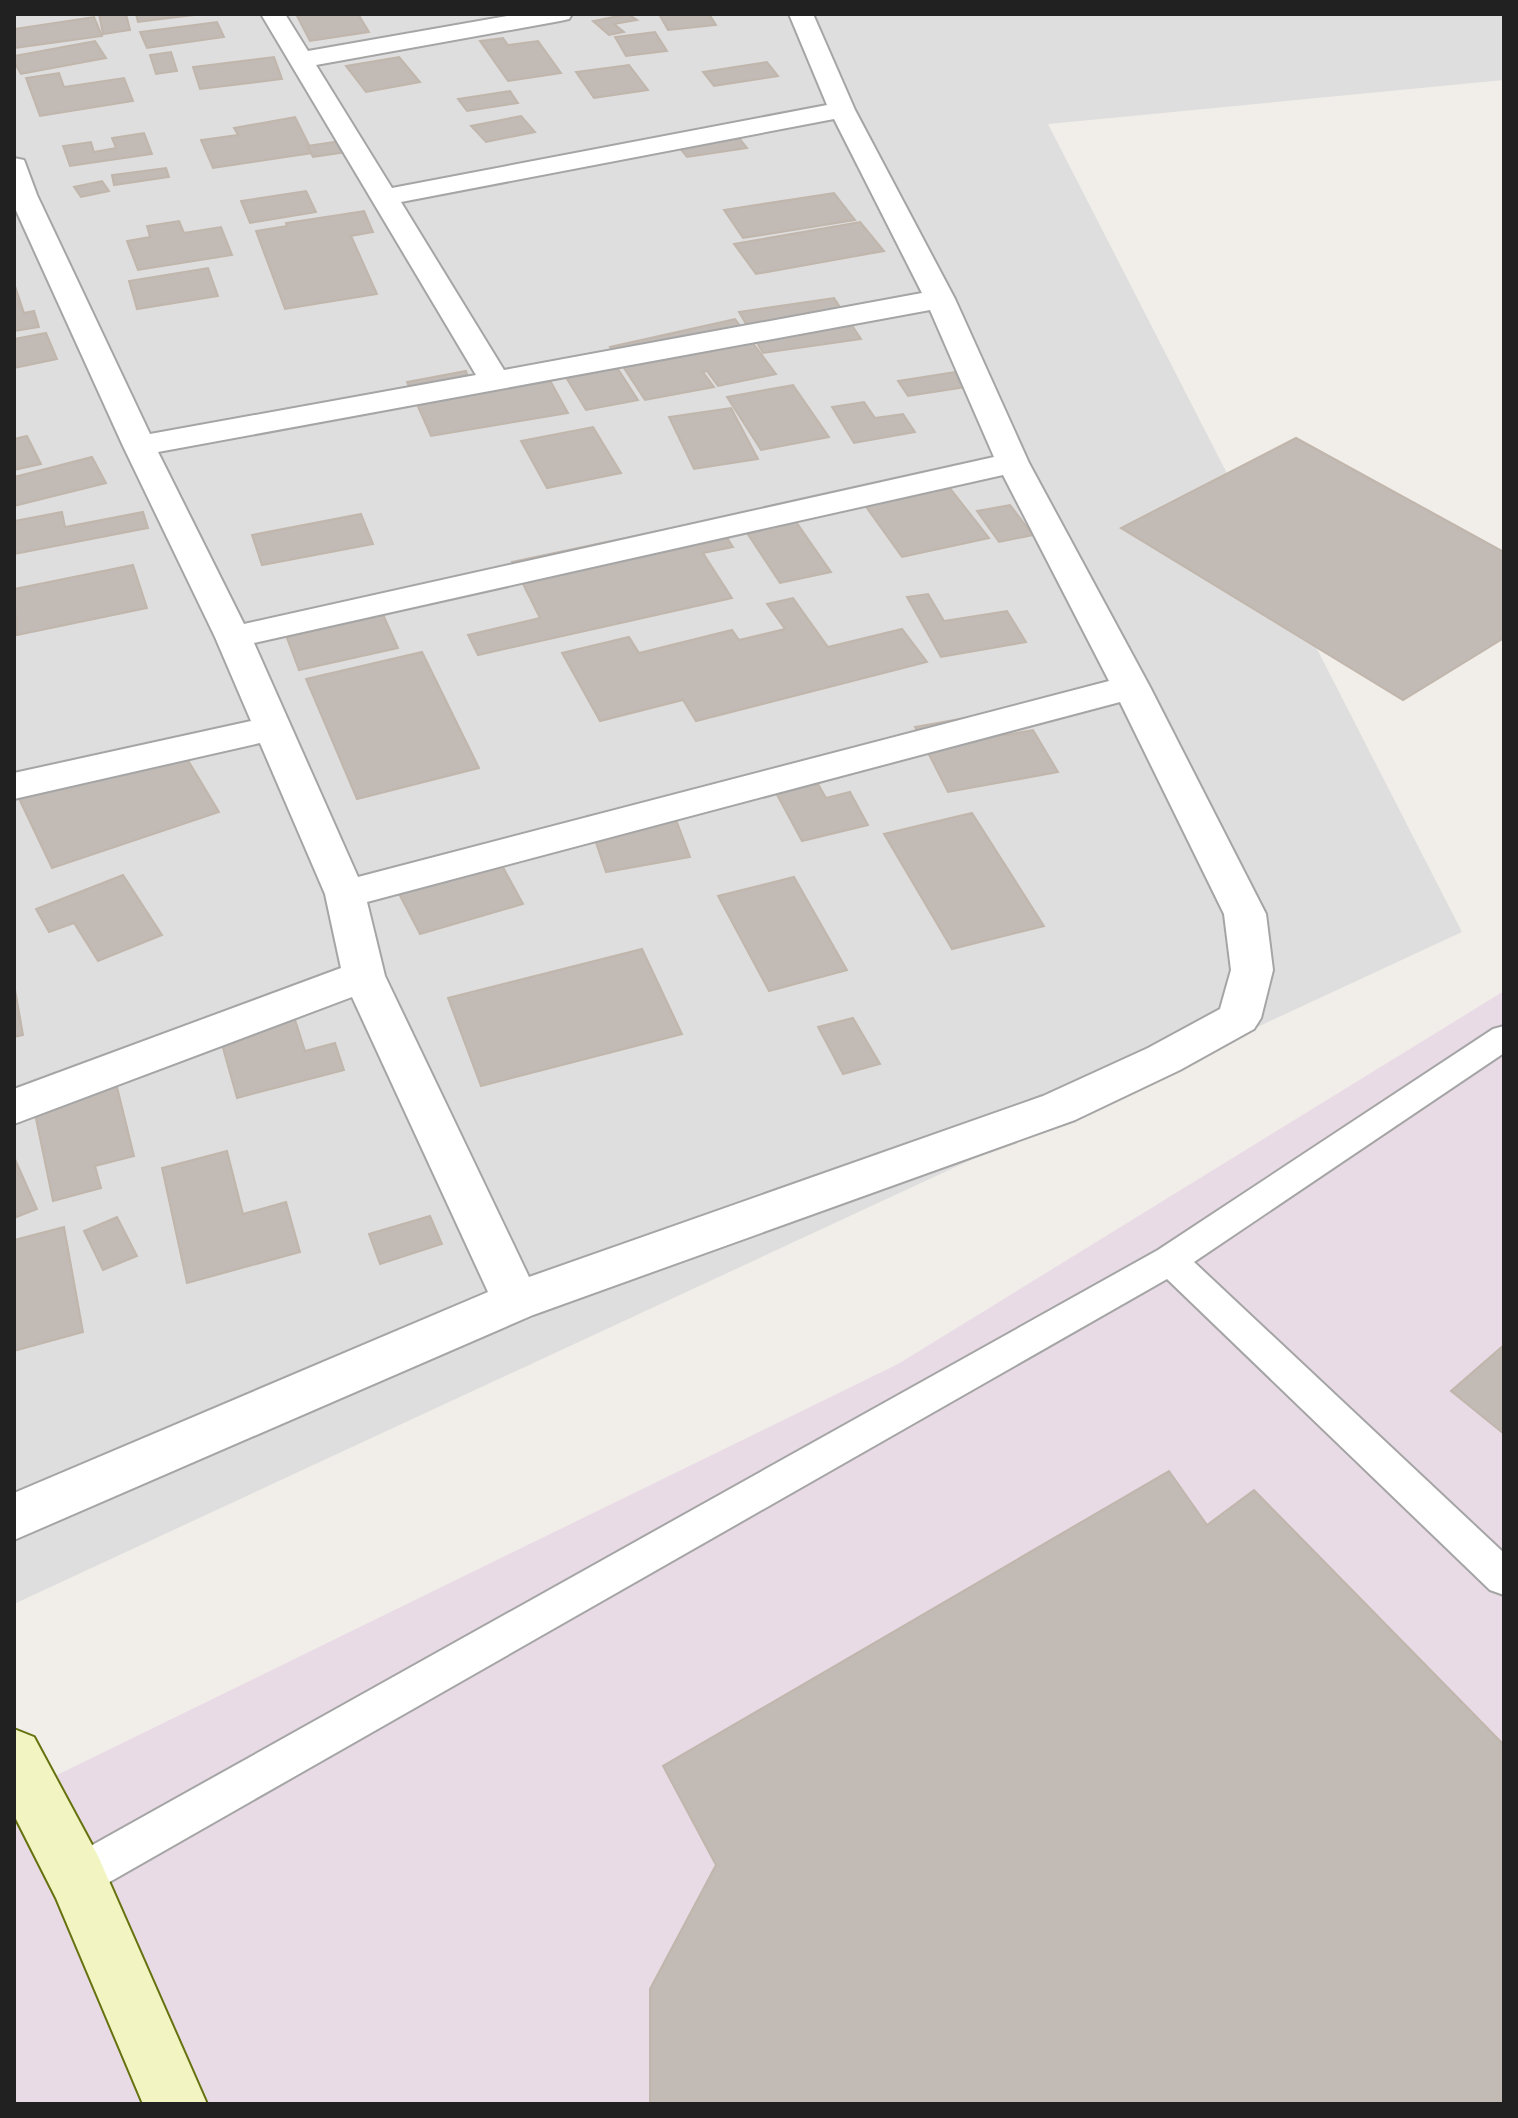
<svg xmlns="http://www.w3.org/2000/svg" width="1518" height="2118" font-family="'Fira Sans',sans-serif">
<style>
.residential{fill:#dfdede}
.industrial{fill:#e9dbe6}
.building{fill:#c1bab5;stroke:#c1b6ac;stroke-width:2}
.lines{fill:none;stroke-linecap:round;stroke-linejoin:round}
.lane-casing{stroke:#a5a5a5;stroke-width:4}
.street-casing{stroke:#a5a5a5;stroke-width:4}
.secondary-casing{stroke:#66720f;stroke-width:4}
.lane{fill:#fff;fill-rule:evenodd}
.street{fill:#fff;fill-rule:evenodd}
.secondary{fill:#f2f5c2;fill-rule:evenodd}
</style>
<rect width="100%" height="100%" fill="#f1eee9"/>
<path class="residential" d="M14,14H1504V80L1048,124L1462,932L14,1604Z"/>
<path class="industrial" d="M1504,991V2104H14V1796L898,1364Z"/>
<g class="building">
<path d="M99,14H126L130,30L103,34Z"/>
<path d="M136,14H202L138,22Z"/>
<path d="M296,14H358L369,32L310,41Z"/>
<path d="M628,14L637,20L614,24L624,32L609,35L593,21Z"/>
<path d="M659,14H709L716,25L668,30Z"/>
<path d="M94,17L102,36L14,48V29Z"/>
<path d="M217,22L224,37L147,48L140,32Z"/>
<path d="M655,32L667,51L626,56L615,37Z"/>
<path d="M503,38L508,45L538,41L561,73L508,81L480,41Z"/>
<path d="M95,41L106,58L21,74L14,62V56Z"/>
<path d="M171,52L177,71L156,74L150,55Z"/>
<path d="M274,57L282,79L200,89L193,67Z"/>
<path d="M399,57L420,82L366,92L346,66Z"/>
<path d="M767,62L778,76L714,86L703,72Z"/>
<path d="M629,65L648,90L594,98L576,72Z"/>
<path d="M59,73L64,87L124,78L133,101L40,116L26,78Z"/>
<path d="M510,91L518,103L467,111L458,99Z"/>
<path d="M521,116L535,132L486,142L471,126Z"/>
<path d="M295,117L313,153L213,168L201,140L238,135L234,128Z"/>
<path d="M729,125L747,148L687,157L669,135Z"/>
<path d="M144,133L152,154L70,166L63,146L91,142L94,152L116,148L112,138Z"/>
<path d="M347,140L354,151L313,157L307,146Z"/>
<path d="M166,168L169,177L114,185L112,175Z"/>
<path d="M102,181L109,191L81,197L74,187Z"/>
<path d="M306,191L316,212L250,223L241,201Z"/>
<path d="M834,193L855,220L743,238L724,210Z"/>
<path d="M364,211L373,232L351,236L377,294L285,309L256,231L287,226L286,223Z"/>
<path d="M179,221L184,233L221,227L232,255L138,270L127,241L150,237L147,226Z"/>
<path d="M860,222L884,251L756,274L734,244Z"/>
<path d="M208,268L218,296L137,309L129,281Z"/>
<path d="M14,283L24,313L34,311L39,327L14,331Z"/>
<path d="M834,298L861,339L763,353L739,312Z"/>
<path d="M735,319L776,374L718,386L707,371L703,372L714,387L645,400L610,347Z"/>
<path d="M46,333L57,359L14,368V339Z"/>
<path d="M607,352L638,400L586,410L556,361Z"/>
<path d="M542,366L568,413L431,436L407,382L466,371L469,379Z"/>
<path d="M955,372L966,387L908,396L898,381Z"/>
<path d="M793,385L829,437L761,450L727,397Z"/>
<path d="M864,402L875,418L903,414L915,432L854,443L832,407Z"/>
<path d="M731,408L758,459L694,469L669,417Z"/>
<path d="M593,427L621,473L547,488L521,441Z"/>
<path d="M27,436L41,464L14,470V439Z"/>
<path d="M1296,438L1504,552V638L1403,700L1121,528Z"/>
<path d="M92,457L106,483L14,506V477Z"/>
<path d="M938,473L989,538L902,557L854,490Z"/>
<path d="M1010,505L1033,535L999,542L977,511Z"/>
<path d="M62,512L65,527L143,512L148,528L14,554V521Z"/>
<path d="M790,513L831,572L780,583L741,524Z"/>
<path d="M361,514L373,544L262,565L252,535Z"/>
<path d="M715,519L733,547L703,553L732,598L478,655L468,635L540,618L512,562Z"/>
<path d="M133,565L147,608L17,635L14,589Z"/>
<path d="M928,594L944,621L1007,611L1026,642L941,657L907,597Z"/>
<path d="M793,598L828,647L902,629L927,662L696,721L683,700L600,721L562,653L629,637L639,653L732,630L739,640L785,629L767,604Z"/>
<path d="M377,601L398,648L299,670L281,622Z"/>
<path d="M422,652L479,768L357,799L306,679Z"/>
<path d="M987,714L1000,736L1033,730L1058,772L948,792L915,727Z"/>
<path d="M174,737L219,812L52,868L14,788Z"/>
<path d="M810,770L826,798L850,792L868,825L802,841L769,780Z"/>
<path d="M669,801L690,857L606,872L587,816Z"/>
<path d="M972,813L1044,926L952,949L884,834Z"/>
<path d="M498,858L523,904L420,934L396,888Z"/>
<path d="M123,875L162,935L98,961L74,923L49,932L36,909Z"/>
<path d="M794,877L847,970L769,991L718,896Z"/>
<path d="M642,949L682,1034L481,1086L448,998Z"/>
<path d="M14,984L23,1035L14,1037Z"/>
<path d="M289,1001L305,1051L335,1043L344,1070L237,1098L221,1041Z"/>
<path d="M853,1018L880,1064L843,1074L818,1027Z"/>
<path d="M117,1087L134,1156L95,1166L101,1188L53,1201L34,1109Z"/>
<path d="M227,1151L243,1214L286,1202L300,1252L187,1283L162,1168Z"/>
<path d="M14,1157L37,1209L14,1218Z"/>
<path d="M430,1216L442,1244L380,1264L369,1234Z"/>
<path d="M117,1217L137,1256L103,1270L84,1231Z"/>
<path d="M64,1227L83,1332L14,1351V1240Z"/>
<path d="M1504,1345V1434L1451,1391Z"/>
<path d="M1169,1471L1207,1525L1254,1490L1504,1745V2104H650V1989L716,1865L663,1766Z"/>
</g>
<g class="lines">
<g class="lane-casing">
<path id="lane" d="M1504,1026V1053L1194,1262L1504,1553V1595L1490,1590L1167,1279L92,1892L77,1898L62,1892L55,1877L62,1862L1158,1250L1493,1029Z"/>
</g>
<g class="street-casing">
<path id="street" d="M261,14H285L308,51L519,14H572L569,19L560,21L316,65L392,188L827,105L789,14H813L855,110L955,299L1029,463L1150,687L1266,914L1273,970L1261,1018L1254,1029L1180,1070L1075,1120L533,1315L14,1540V1493L488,1292L352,997L14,1124V1089L341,968L325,894L260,743L14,799V773L251,721L215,637L123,446L14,206V158L24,160L37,195L150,434L476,375ZM834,119L922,293L504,370L401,202ZM930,310L994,457L244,624L158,452ZM1003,475L1109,681L358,877L254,643ZM1120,702L1224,914L1231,970L1220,1009L1148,1048L1043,1096L529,1277L385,976L367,902Z"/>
</g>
<g class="secondary-casing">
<path id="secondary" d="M14,1729L34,1737L98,1856L207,2104H143L56,1898L14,1815Z"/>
</g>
<use href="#lane" class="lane"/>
<use href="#street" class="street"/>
<use href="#secondary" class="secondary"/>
</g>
<rect width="1518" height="2118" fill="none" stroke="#212121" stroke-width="32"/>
</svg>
